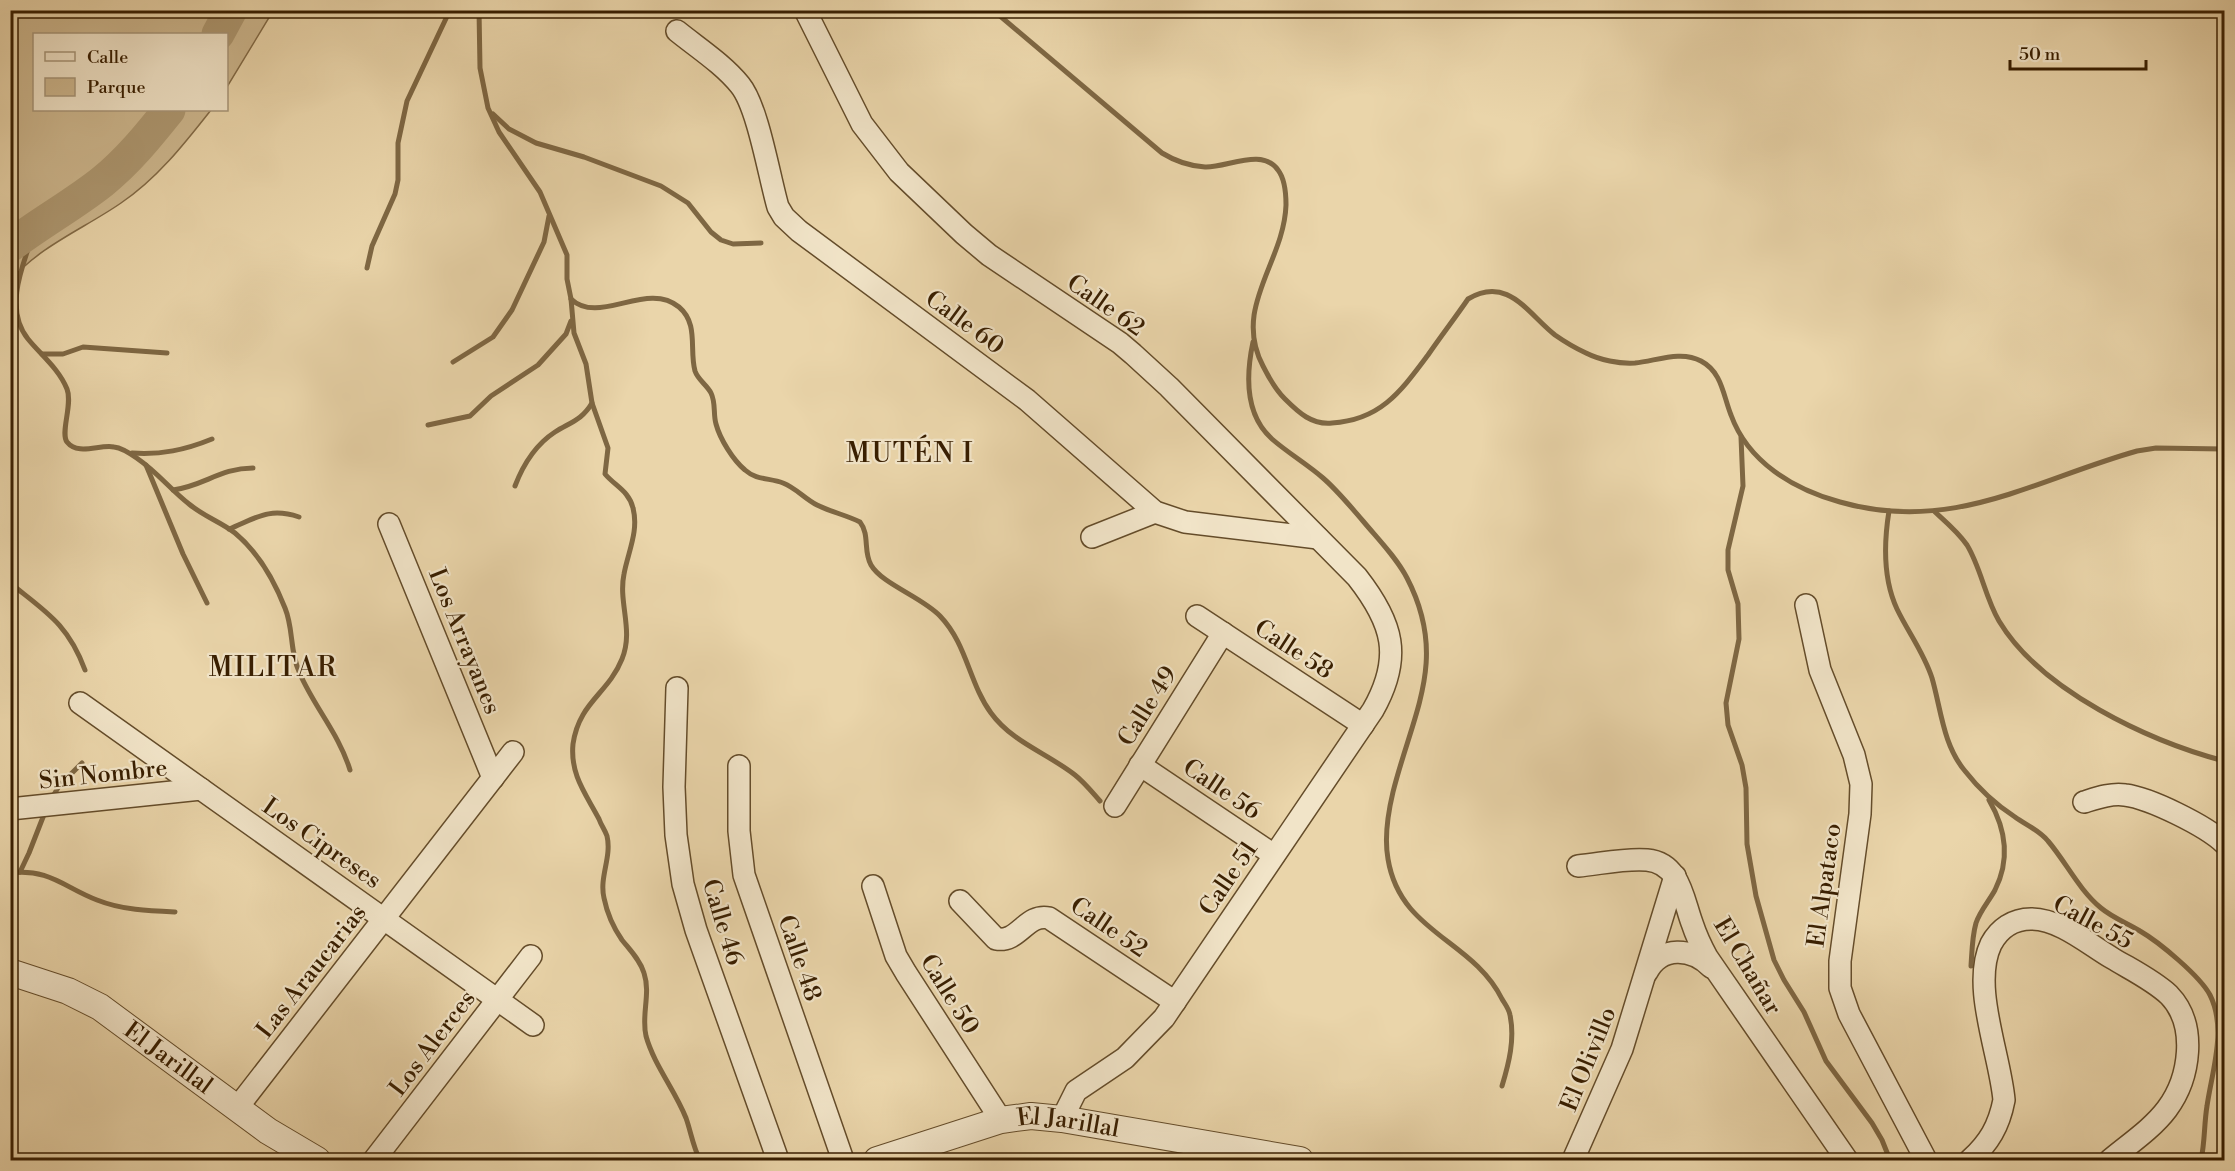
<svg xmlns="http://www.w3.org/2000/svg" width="2235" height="1171" font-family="'Libre Bodoni',serif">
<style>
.green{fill:#ccb68d;stroke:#826a46;stroke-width:1.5}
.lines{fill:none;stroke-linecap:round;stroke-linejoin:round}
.stream{stroke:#7e6743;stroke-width:5}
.river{stroke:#ad9770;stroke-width:33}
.minor-casing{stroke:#644c2a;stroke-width:24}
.tertiary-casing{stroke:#644c2a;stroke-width:28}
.minor{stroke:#f1e4c8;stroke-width:21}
.tertiary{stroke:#f1e4c8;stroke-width:26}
.labels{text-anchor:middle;stroke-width:4.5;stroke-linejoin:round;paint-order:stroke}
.street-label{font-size:24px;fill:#381e00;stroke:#f1e4c8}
.quarter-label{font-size:27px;letter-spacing:1.5px;fill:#381e00;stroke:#f1e4c8}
</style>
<rect width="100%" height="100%" fill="#ead5aa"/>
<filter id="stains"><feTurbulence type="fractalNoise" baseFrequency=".00333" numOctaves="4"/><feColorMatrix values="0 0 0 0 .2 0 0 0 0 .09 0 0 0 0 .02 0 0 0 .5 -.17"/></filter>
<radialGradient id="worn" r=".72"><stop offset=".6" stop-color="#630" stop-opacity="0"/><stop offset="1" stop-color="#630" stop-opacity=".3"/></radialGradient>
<path class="green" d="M11,10L273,11L227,87L226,34H34V110H211C185,143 157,179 121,203C85,228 40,246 11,280Z"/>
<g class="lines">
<g class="stream">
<path d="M479,10L480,68L488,108L499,132L540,192L567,255V279L571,299L574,333L586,364L592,403L608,448L605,474C615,486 629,491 633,508C639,531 628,552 624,574C618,603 634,630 622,659C608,694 579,702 573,744C570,775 586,794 599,819C601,825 605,830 607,836C612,857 599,877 604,898C607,913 613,927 622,940C630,950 640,960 644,973C651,994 641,1015 646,1036C654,1065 675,1090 686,1118C691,1132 693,1147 700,1160"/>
<path d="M993,10L1162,153C1175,161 1189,166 1205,167C1227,168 1262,147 1278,170C1285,179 1286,193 1286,205C1284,263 1232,307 1263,366C1269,378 1276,390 1285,399C1299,413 1312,425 1332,423C1381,420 1401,391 1428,355C1441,336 1455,318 1468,299C1508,275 1528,314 1555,335C1565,342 1575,348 1586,353C1600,360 1619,364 1635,363C1656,361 1681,350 1701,361C1722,372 1723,395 1731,415C1748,462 1793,489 1840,502C1952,534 2034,480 2137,451L2156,448L2224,449"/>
<path d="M493,114L509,129L536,143L584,157L661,186L688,203L711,232L721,240L733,244L761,243"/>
<path d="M36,226C25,260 2,307 28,339C41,355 59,369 67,389C73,404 60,433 67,442C78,456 100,444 114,447C123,448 131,454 138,459C157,472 171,490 189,504C203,516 221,522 235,533C259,553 274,580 285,608C294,630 289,650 300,674C315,708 339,734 350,770"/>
<path d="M367,268L372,246L395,194L398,180V143L407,101L450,10"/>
<path d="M571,299C599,326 647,280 679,307C699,324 689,349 695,371C698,380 707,385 711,393C716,403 713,414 716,424C720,439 733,460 745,470C756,480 770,478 783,483C796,488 805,499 817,505C831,512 846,515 860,522C870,535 863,551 871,565C882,584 922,597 940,616C967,644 969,683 991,713C1012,742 1047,753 1075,775C1084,782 1092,792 1100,801"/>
<path d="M1253,342C1246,375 1245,415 1272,439C1288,453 1307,464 1323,478C1337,490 1350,506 1363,521C1378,539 1396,557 1407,578C1449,659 1413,712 1393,792C1388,813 1384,837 1388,859C1400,933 1472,939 1502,999C1505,1004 1509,1009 1510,1015C1515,1039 1509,1063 1502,1086"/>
<path d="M42,354H63L83,347L167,353"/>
<path d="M453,362L493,337L512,310L544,242L549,216"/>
<path d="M428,425L470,416L491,396L538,365L566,334L571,321"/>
<path d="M1741,437L1743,486L1728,550V570L1738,604L1739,639L1726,703L1728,725L1742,765L1746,788L1747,844L1756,896L1774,960L1784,980L1804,1012L1826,1061L1872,1123L1882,1140L1890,1160"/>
<path d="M132,453C161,455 185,450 212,439"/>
<path d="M146,465L183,554L207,603"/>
<path d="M515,486C523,465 535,445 555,432C571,422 582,420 592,403"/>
<path d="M173,490C204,486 220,468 253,468"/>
<path d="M1889,511C1884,542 1883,579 1897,609C1908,632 1924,653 1932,678C1941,709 1943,745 1965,771C1979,789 1995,804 2015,817C2026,825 2039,830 2048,841C2066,862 2079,890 2101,908C2113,918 2127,923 2140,931C2159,942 2200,976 2210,995C2227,1029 2212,1071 2207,1106C2204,1124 2205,1142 2201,1160"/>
<path d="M1935,512C1946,522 1958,532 1967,545C1981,568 1985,597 1999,621C2041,691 2149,741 2224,761"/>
<path d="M229,529C256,518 269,507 299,517"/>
<path d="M10,583C46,612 68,624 85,670"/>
<path d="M52,798L59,786L82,763"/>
<path d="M20,872L29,853L45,812"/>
<path d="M10,873C49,868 65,888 97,900C122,910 149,911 175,912"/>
<path d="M1971,966C1972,952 1972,937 1976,923C1980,911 1989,901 1995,890C2010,860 2006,829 1989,800"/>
</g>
<g class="river">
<path d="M218,34L231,10"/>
<path d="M10,246C40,223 73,205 102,182C128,161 149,135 169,110"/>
</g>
<g class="minor-casing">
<g id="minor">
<path d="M805,10L862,124L899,172L964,234L989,255L1120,343L1133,354L1169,387L1357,577C1393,623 1403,657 1373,710L1164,1018L1125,1058L1076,1091L1062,1119"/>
<path d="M677,31C698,48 723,64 740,85C758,107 769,176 778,207L784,217L799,231L1027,400L1155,512L1185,522L1318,538"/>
<path d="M389,524L493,778"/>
<path d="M1092,537L1155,512"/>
<path d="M1806,605L1820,670L1854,755L1861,784L1860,814L1840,961V988L1849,1014L1926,1160"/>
<path d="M1197,616L1363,725"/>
<path d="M677,688L674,787L676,835L683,884L696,930L778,1160"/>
<path d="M80,703L533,1025"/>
<path d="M1140,765L1274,855"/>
<path d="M739,766V831L744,875L843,1160"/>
<path d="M2084,802C2097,798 2111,793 2125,795C2150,798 2206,826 2224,843"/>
<path d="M1115,806L1223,633"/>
<path d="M10,809L201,789"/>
<path d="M1578,866C1600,864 1625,858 1647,860C1680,863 1683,899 1692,923C1696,935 1701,946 1707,957L1847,1160"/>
<path d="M873,886L896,956L906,973L1001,1120"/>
<path d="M960,901L996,939C1019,943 1026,913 1049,918L1175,1002"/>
<path d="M1647,972C1661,945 1692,948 1711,967"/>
<path d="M237,1108L513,752"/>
<path d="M374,1160L531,956"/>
<path d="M1573,1160L1622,1049L1675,876"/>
<path d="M1970,1160C1989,1143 1999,1126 2004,1100C2000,1054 1971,986 1991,944C1999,929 2013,919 2031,919C2060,919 2088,944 2112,958C2130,969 2153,980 2169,995C2198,1025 2190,1078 2167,1109C2152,1129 2129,1144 2110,1160"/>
</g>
</g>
<g class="tertiary-casing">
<g id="tertiary">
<path id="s1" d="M10,972L68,991L100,1007L268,1131L317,1160"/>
<path id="s2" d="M877,1160L1001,1120L1031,1116L1062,1119L1300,1160"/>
</g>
</g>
<use href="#minor" class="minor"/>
<use href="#tertiary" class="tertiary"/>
</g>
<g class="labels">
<g class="street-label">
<text transform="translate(1106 305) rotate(35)" y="8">Calle 62</text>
<text transform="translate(965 322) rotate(36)" y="8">Calle 60</text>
<text transform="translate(465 641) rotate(68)" y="8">Los Arrayanes</text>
<text transform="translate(1294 649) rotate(33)" y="8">Calle 58</text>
<text transform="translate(1147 706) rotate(-58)" y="8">Calle 49</text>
<text transform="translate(103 774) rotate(-6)" y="8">Sin Nombre</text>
<text transform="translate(1222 789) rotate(34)" y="8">Calle 56</text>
<text transform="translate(322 843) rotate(35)" y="8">Los Cipreses</text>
<text transform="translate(1228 878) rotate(-56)" y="8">Calle 51</text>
<text transform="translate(1824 885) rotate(-82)" y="8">El Alpataco</text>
<text transform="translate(723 922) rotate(73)" y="8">Calle 46</text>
<text transform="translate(2093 922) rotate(28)" y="8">Calle 55</text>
<text transform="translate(1109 927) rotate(34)" y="8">Calle 52</text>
<text transform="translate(800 958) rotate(71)" y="8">Calle 48</text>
<text transform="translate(1748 966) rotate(59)" y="8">El Chañar</text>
<text transform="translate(311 971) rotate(-52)" y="8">Las Araucarias</text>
<text transform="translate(950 994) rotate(58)" y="8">Calle 50</text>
<text transform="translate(432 1043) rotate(-53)" y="8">Los Alerces</text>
<text dy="8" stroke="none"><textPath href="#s1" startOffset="182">El Jarillal</textPath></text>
<text transform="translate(1588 1059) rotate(-68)" y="8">El Olivillo</text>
<text dy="8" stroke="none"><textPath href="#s2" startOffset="198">El Jarillal</textPath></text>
</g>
<g class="quarter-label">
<text x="910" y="462">MUTÉN I</text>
<text x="273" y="676">MILITAR</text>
</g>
</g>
<rect width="2235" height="1171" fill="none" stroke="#ead5aa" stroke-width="36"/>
<rect x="12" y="12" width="2211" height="1147" fill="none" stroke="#381e00" stroke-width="3"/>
<rect x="18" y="18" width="2199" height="1135" fill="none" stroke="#381e00" stroke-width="1.5"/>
<rect x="33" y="33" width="195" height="78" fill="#f1e4c8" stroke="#a79578" stroke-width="1.5"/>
<rect x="45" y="52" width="30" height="9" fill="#f1e4c8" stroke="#a79578" stroke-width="1.5"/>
<text x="87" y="63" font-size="18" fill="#381e00">Calle</text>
<rect x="45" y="78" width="30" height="18" fill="#ccb68d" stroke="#a79578" stroke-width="1.5"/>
<text x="87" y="93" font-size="18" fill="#381e00">Parque</text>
<path d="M2010 60v9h136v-9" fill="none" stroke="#381e00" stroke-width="3"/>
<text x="2019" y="60" font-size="18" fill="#381e00" stroke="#f1e4c8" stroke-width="4.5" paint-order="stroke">50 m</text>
<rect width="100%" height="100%" filter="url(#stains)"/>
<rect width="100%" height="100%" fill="url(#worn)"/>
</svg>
